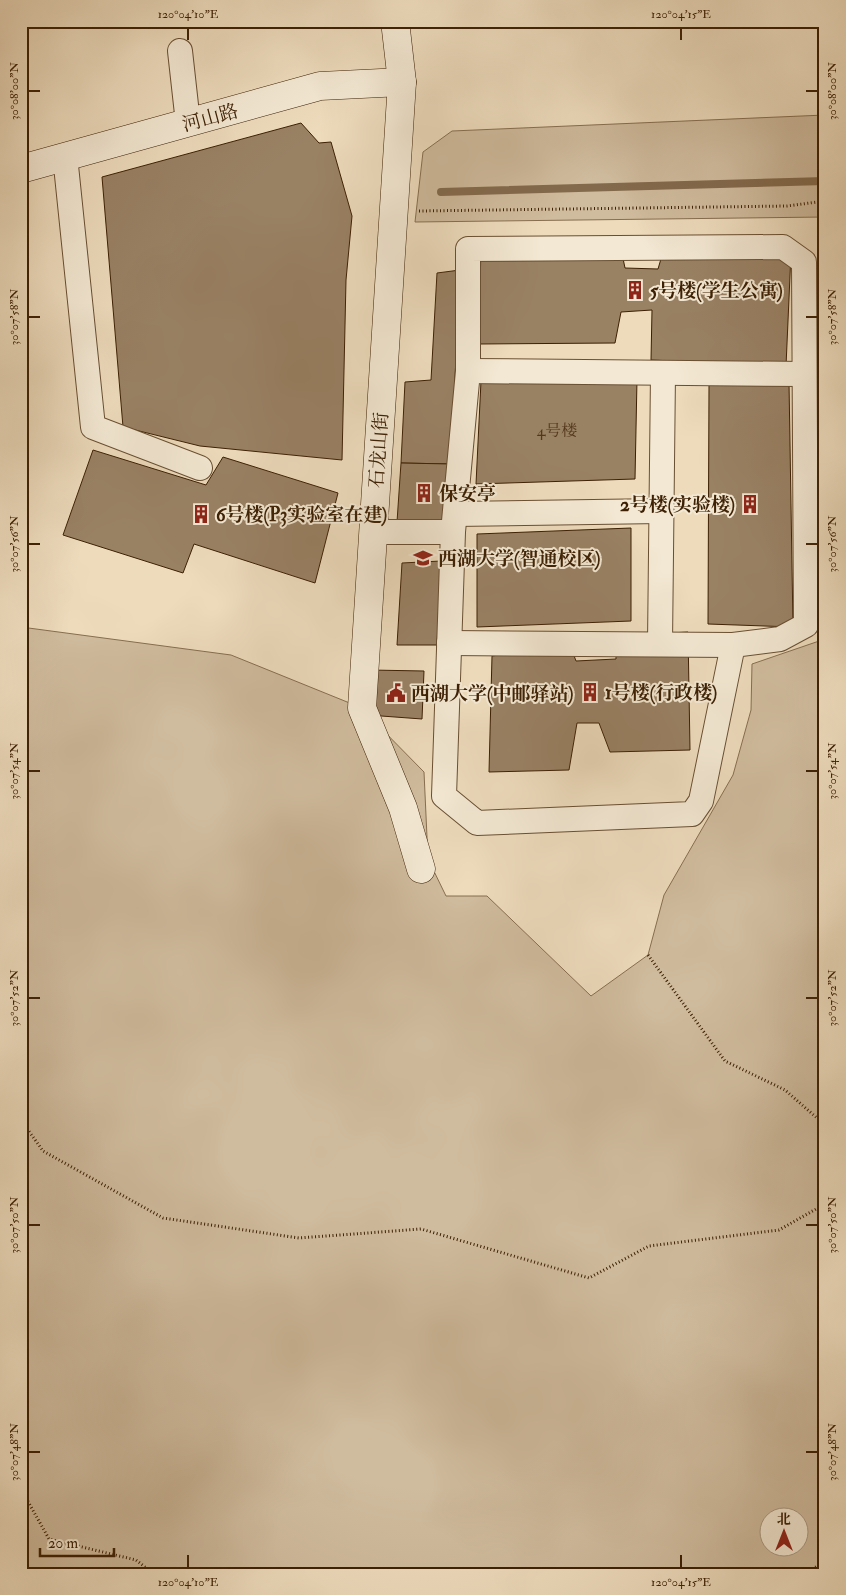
<svg xmlns="http://www.w3.org/2000/svg" width="846" height="1595" font-family="'IM FELL Double Pica','Noto Serif SC',serif">
<style>
.green{fill:#cfbb9d;stroke:#866e50;fill-rule:evenodd}
.lines{fill:none;stroke-linecap:round;stroke-linejoin:round}
.stream{stroke:#836a4d;stroke-width:8}
.building{fill:#998164;stroke:#3d2004}
.street-casing{stroke:#694f32;stroke-width:26}
.secondary-casing{stroke:#3d2004;stroke-width:29}
.path{stroke:#3d2004;stroke-width:3;stroke-dasharray:1 2.5;stroke-linecap:butt}
.street{stroke:#f3e8d3;stroke-width:24}
.secondary{stroke:#f3e8d3;stroke-width:28}
.ticks{fill:none;stroke:#3d2004;stroke-width:2}
.labels{text-anchor:middle;stroke-width:4;stroke-linejoin:round;paint-order:stroke}
.number-label{font-size:16px;fill:#54381c}
.street-label{font-size:19px;fill:#3d2004;stroke:#f3e8d3}
.poi-label{font-size:19px;font-weight:bold;fill:#3d2004;stroke:#f3e8d3;text-anchor:start}
.neatline{fill:none;stroke:#3d2004;stroke-width:2}
.ticks-label{font-size:12px;text-anchor:middle;fill:#3d2004}
</style>
<rect width="100%" height="100%" fill="#eddbbc"/>
<filter id="stains"><feTurbulence type="fractalNoise" baseFrequency=".004" numOctaves="4"/><feColorMatrix values="0 0 0 0 .2 0 0 0 0 .09 0 0 0 0 .02 0 0 0 .5 -.17"/></filter>
<radialGradient id="worn" r=".72"><stop offset=".6" stop-color="#630" stop-opacity="0"/><stop offset="1" stop-color="#630" stop-opacity=".3"/></radialGradient>
<g class="green">
<path d="M825,115V217L415,222L423,152L452,131Z"/>
<path d="M21,627L231,655L362,708L368,715L424,772L428,859L446,896H487L591,996L648,955L664,895L733,775L751,710L752,664L825,639V1574H21ZM768,1518H798V1548H768Z"/>
</g>
<g class="lines">
<path class="stream" d="M441,192L825,181"/>
</g>
<g class="building">
<path d="M301,123L319,143L331,142L352,216L346,280L342,460L200,446L123,427L102,177Z"/>
<path d="M481,242L620,244L625,268L658,269L663,252L791,253L786,366L651,360L652,310L621,312L615,343L479,344Z"/>
<path d="M460,270L451,464L401,463L405,382L431,380L437,273Z"/>
<path d="M637,379L635,479L476,484L481,381Z"/>
<path d="M789,383L793,627L708,624L709,384Z"/>
<path d="M93,450L206,485L223,457L338,493L315,583L194,544L183,573L63,535Z"/>
<path d="M401,463L451,464L446,524L397,522Z"/>
<path d="M631,528V621L477,627V534Z"/>
<path d="M441,561L437,645H397L402,563Z"/>
<path d="M688,632L690,750L610,752L599,723H577L569,770L489,772L492,656L570,645L576,661L616,659V636Z"/>
<path d="M370,670L424,671L422,719L368,715Z"/>
</g>
<g class="lines">
<g class="street-casing">
<g id="street">
<path d="M180,51L188,123"/>
<path d="M65,156L93,427L200,468"/>
<path d="M468,371L804,374"/>
<path d="M455,514L661,511"/>
<path d="M373,532H453L468,371V249L783,247L804,262L806,625L780,639L733,645L701,801L692,814L477,823L444,796L453,532"/>
<path d="M449,643L733,645"/>
<path d="M660,644L663,373"/>
</g>
</g>
<g class="secondary-casing">
<g id="secondary">
<path d="M395,21L402,82L362,708L403,808L421,869"/>
<path d="M21,169L320,86L402,82"/>
</g>
</g>
<g class="path">
<path d="M419,211L787,206L825,201"/>
<path d="M648,955L725,1061L785,1090L825,1125"/>
<path d="M21,1120L43,1151L163,1218L299,1238L421,1229L589,1278L649,1246L779,1230L825,1204"/>
<path d="M21,1489L49,1539L136,1560L154,1574"/>
<path d="M803,1574L825,1562"/>
</g>
<use href="#street" class="street"/>
<use href="#secondary" class="secondary"/>
</g>
<path class="ticks" d="M188,28V40M681,28V40M28,91H40M806,91H818M28,317H40M806,317H818M28,544H40M806,544H818M28,771H40M806,771H818M28,998H40M806,998H818M28,1225H40M806,1225H818M28,1452H40M806,1452H818M188,1555V1568M681,1555V1568"/>
<defs>
<g id="building-bare" transform="scale(1.5)"><path d="M-4-6H4V6H1V3H-1V6H-4ZM-2.5-4.3h1.7v1.8h-1.7ZM.8-4.3h1.7v1.8H.8ZM-2.5-1h1.7V.8h-1.7ZM.8-1h1.7V.8H.8Z" fill="#8f2418" stroke="#f3e8d3" stroke-width="2.5" paint-order="stroke"/></g>
<g id="university-bare" transform="scale(1.5)"><path d="M0-5L7-2L0 1L-7-2ZM-4 1L0 2.5L4 1V4Q0 6-4 4Z" fill="#8f2418" stroke="#f3e8d3" stroke-width="2.5" paint-order="stroke"/></g>
<g id="civic-bare" transform="scale(1.5)"><path d="M-.6-6.5H3V-4.5H.6V-3L4-1V1h2V6H-6V1h2V-1L-.6-3ZM-1.2 2.5V6h2.4V2.5Z" fill="#8f2418" stroke="#f3e8d3" stroke-width="2.5" paint-order="stroke"/></g>
</defs>
<g fill-rule="evenodd">
<use href="#building-bare" x="635" y="290"/>
<use href="#building-bare" x="424" y="493"/>
<use href="#building-bare" x="750" y="504"/>
<use href="#building-bare" x="201" y="514"/>
<use href="#university-bare" x="423" y="558"/>
<use href="#building-bare" x="590" y="692"/>
<use href="#civic-bare" x="396" y="693"/>
</g>
<g class="labels">
<g class="number-label">
<text x="557" y="436">4号楼</text>
</g>
<g class="street-label">
<text transform="translate(210 117) rotate(-15)" y="7">河山路</text>
<text transform="translate(378 450) rotate(-86)" y="7">石龙山街</text>
</g>
<g class="poi-label">
<text x="650" y="297">5号楼(学生公寓)</text>
<text x="439" y="500">保安亭</text>
<text x="735" y="511" text-anchor="end">2号楼(实验楼)</text>
<text x="216" y="521">6号楼(P3实验室在建)</text>
<text x="438" y="565">西湖大学(智通校区)</text>
<text x="605" y="699">1号楼(行政楼)</text>
<text x="411" y="700">西湖大学(中邮驿站)</text>
</g>
</g>
<rect width="846" height="1595" fill="none" stroke="#eddbbc" stroke-width="55"/>
<g transform="translate(784 1532)"><circle r="24" fill="#f3e8d3" stroke="#aa9880"/>
<path d="M0-4L9 19L0 12L-9 19Z" fill="#8f2418"/>
<text y="-8" font-size="14" font-weight="bold" text-anchor="middle" fill="#3d2004">北</text>
</g>
<path d="M40 1548v8h74v-8" fill="none" stroke="#3d2004" stroke-width="2.5"/>
<text x="48" y="1548" font-size="15" fill="#3d2004" stroke="#f3e8d3" stroke-width="4" paint-order="stroke">20 m</text>
<rect x="28" y="28" width="790" height="1540" class="neatline"/>
<g class="ticks-label">
<text x="188" y="18">120°04'10"E</text>
<text x="681" y="18">120°04'15"E</text>
<text transform="translate(14 91) rotate(-90)" y="4">30°08'00"N</text>
<text transform="translate(832 91) rotate(-90)" y="4">30°08'00"N</text>
<text transform="translate(14 317) rotate(-90)" y="4">30°07'58"N</text>
<text transform="translate(832 317) rotate(-90)" y="4">30°07'58"N</text>
<text transform="translate(14 544) rotate(-90)" y="4">30°07'56"N</text>
<text transform="translate(832 544) rotate(-90)" y="4">30°07'56"N</text>
<text transform="translate(14 771) rotate(-90)" y="4">30°07'54"N</text>
<text transform="translate(832 771) rotate(-90)" y="4">30°07'54"N</text>
<text transform="translate(14 998) rotate(-90)" y="4">30°07'52"N</text>
<text transform="translate(832 998) rotate(-90)" y="4">30°07'52"N</text>
<text transform="translate(14 1225) rotate(-90)" y="4">30°07'50"N</text>
<text transform="translate(832 1225) rotate(-90)" y="4">30°07'50"N</text>
<text transform="translate(14 1452) rotate(-90)" y="4">30°07'48"N</text>
<text transform="translate(832 1452) rotate(-90)" y="4">30°07'48"N</text>
<text x="188" y="1586">120°04'10"E</text>
<text x="681" y="1586">120°04'15"E</text>
</g>
<rect width="100%" height="100%" filter="url(#stains)"/>
<rect width="100%" height="100%" fill="url(#worn)"/>
</svg>
